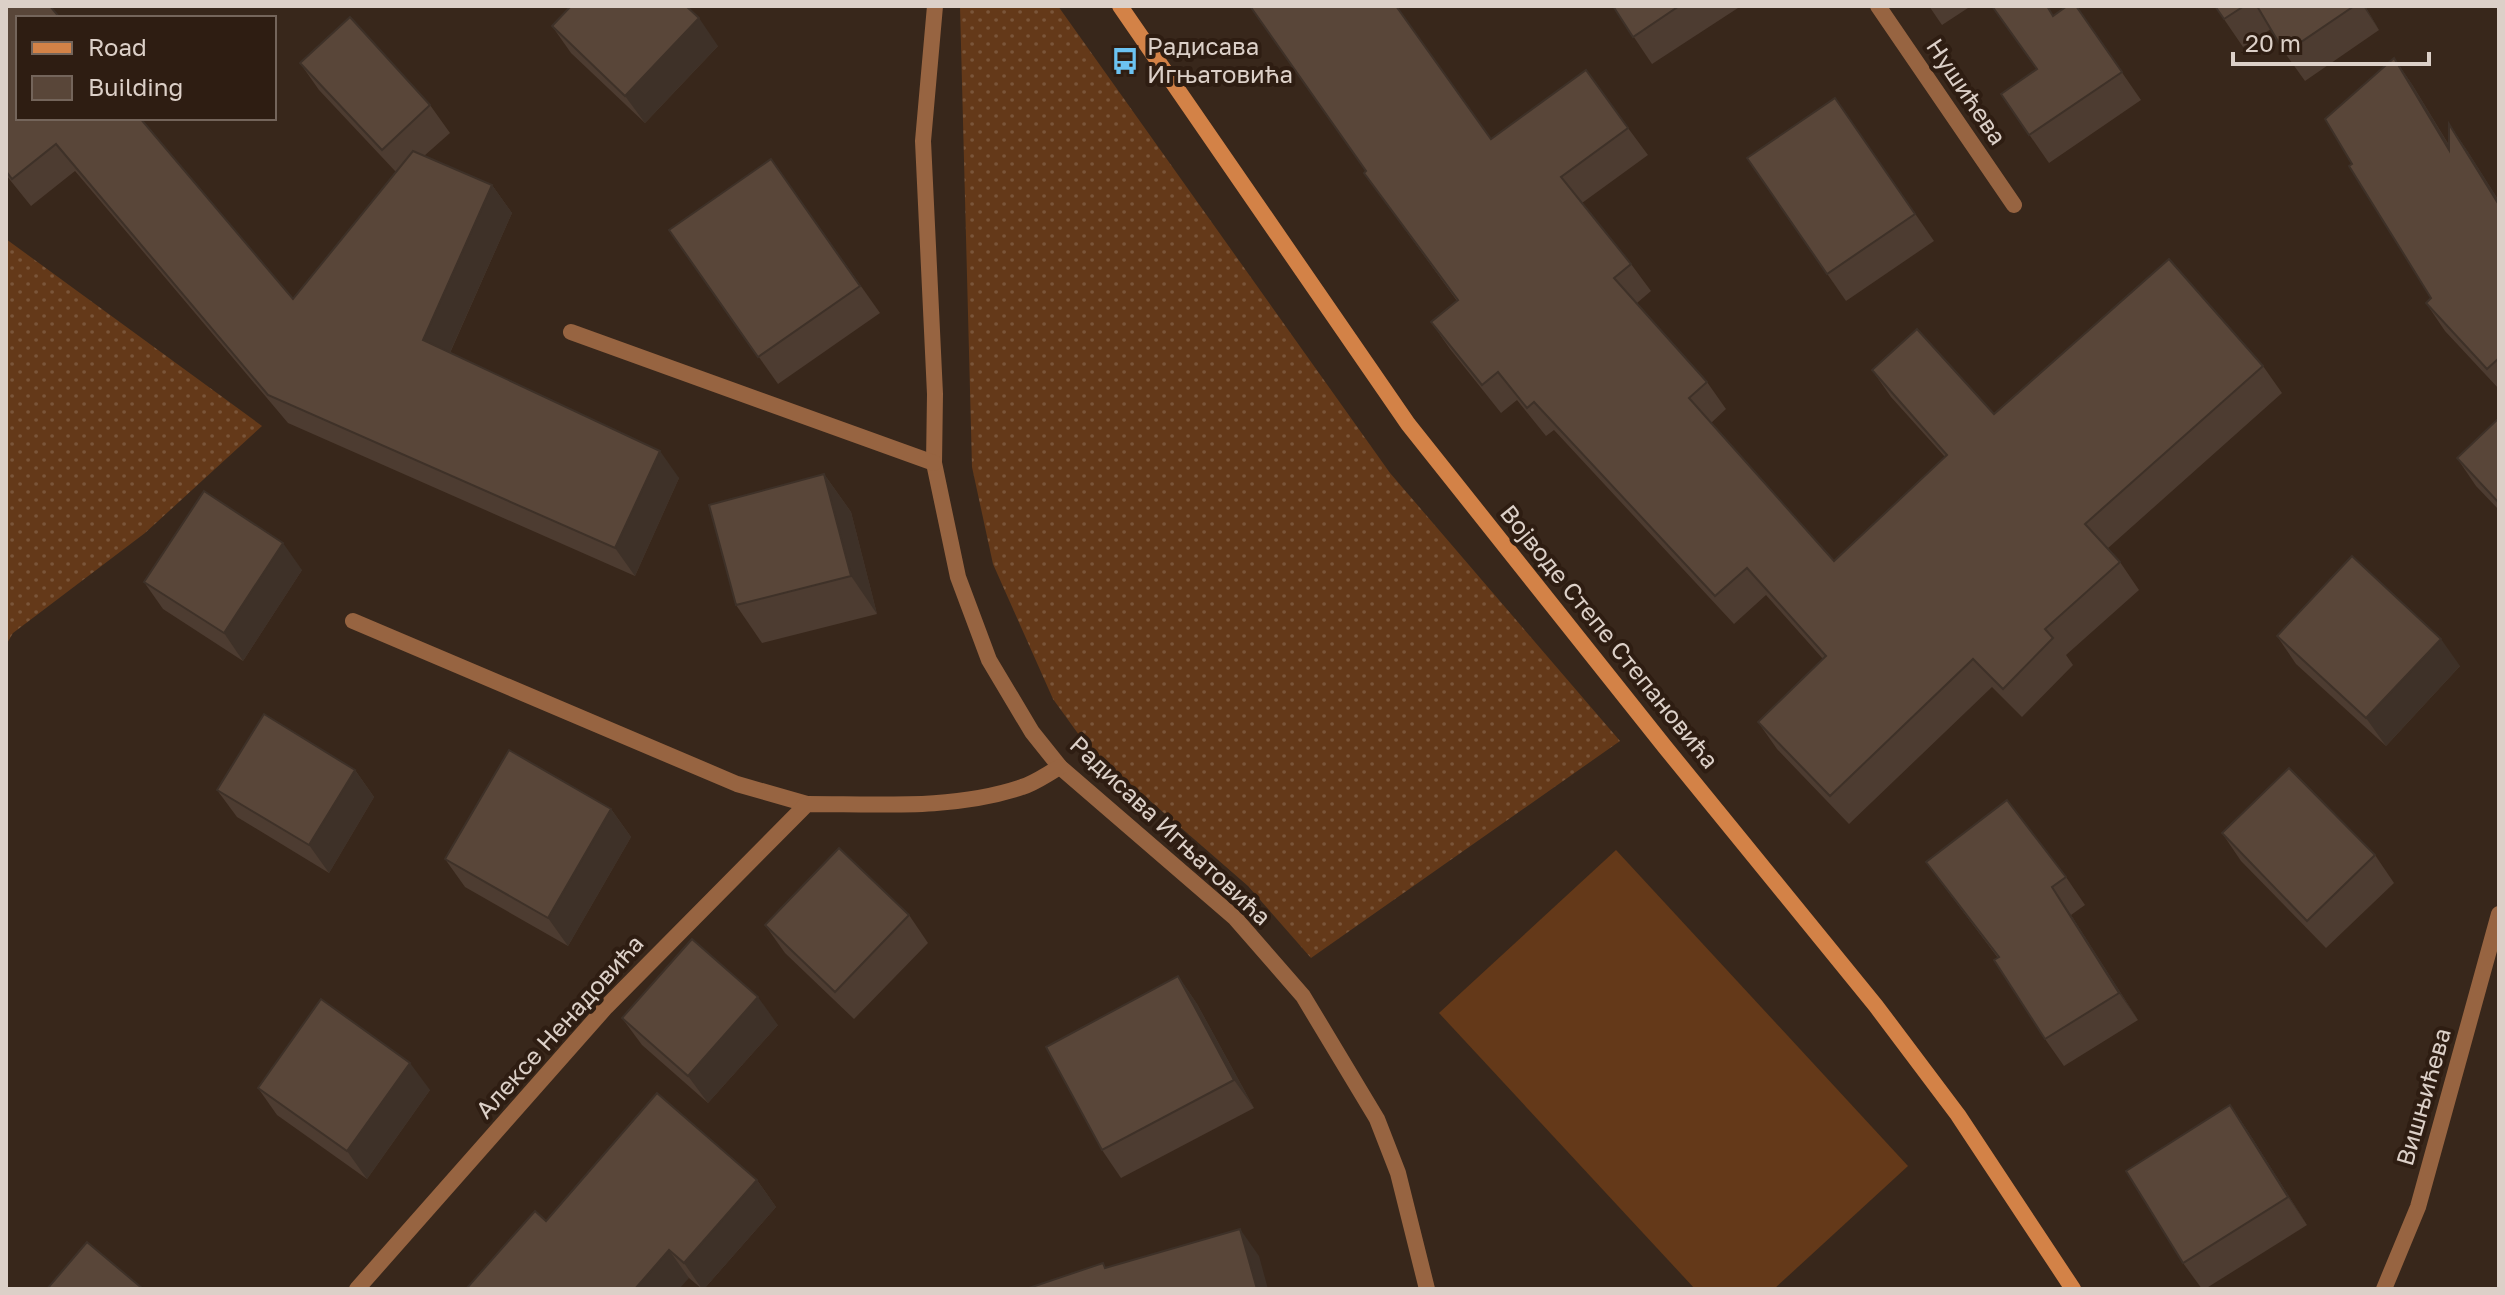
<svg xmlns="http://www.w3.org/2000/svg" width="2505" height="1295" font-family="'Golos Text',sans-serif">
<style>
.grass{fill:url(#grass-dots)}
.pitch{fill:#643919}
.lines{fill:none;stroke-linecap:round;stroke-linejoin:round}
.street{stroke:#976441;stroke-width:16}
.secondary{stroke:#d38247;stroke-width:16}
.wall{fill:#4d3c31}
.shaded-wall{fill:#3e3128}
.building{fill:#594639;stroke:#3e3128;stroke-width:2}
.labels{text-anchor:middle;stroke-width:8;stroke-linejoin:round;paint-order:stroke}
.poi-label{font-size:24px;fill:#dcd0c8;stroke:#2e1d12;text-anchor:start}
.street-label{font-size:24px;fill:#dcd0c8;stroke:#2e1d12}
</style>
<defs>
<pattern id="grass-dots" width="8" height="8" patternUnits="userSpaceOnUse" patternTransform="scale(2)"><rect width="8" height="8" fill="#643919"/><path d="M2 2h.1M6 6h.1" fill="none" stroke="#7a5539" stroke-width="1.8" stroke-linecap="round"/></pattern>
</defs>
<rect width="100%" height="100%" fill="#38271b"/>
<g class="grass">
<path d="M960,6H1058L1390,473L1620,741L1311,958L1248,886L1087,746L1053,699L993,564L972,467Z"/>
<path d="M6,239L262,426L145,533L13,633L6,645Z"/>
</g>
<path class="pitch" d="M1616,850L1908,1166L1774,1289H1695L1439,1013Z"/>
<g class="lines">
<g class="street">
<path d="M935,6L923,141L935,394L934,463L958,577L989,660L1032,732L1060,767L1235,918L1303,996L1377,1119L1398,1173L1427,1289"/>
<path d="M1878,6L2014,205"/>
<path d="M571,332L934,463"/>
<path d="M353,621L737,784L807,804"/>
<path d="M357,1289L606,1007L807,804C877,804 954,810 1022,787C1035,783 1047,774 1060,767"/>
<path d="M2384,1289L2418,1207L2499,914"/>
</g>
<path class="secondary" d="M1120,6L1408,424L1665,747L1876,1006L1958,1115L2073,1289"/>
</g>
<g class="wall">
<path d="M6,6L293,299L396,172L319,90L300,63L430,105L450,133L424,156L492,185L512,213L450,353L679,478L635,576L288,423L75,171L31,206L6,175Z"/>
<path d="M1613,6H1741L1652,64Z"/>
<path d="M1929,6H1971L1942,25Z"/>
<path d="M2076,6L2141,100L2049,163L2001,94L2037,70L2054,15Z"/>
<path d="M2215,6H2365L2379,30L2305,81L2285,53L2271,29L2243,47Z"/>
<path d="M552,26L718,46L645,123L571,53Z"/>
<path d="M2394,58L2413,86L2449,145V124L2468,152L2499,201V389L2445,331L2426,303L2431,298L2352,164Z"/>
<path d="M1835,98L1934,241L1846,301L1747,158Z"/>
<path d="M1628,128L1648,155L1582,203L1631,264L1651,291L1637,303L1707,382L1726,409L1711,423L1834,561L1945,457L1891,397L1872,370L1994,414L2263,366L2282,393L2107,549L2120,562L2139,590L2066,655L2073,665L2022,717L1992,687L1849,824L1777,749L1758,722L1823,659L1766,595L1734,624L1554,430L1546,436L1517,400L1501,413L1450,349L1431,322L1457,301L1364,173L1491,139Z"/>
<path d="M771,159L880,313L778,384L669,230Z"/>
<path d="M2499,418V510L2476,486L2457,458Z"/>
<path d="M824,474L851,512L877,614L762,643L736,605Z"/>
<path d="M302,570L243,661L163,609L144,582Z"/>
<path d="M2277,636L2460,666L2386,746L2296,664Z"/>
<path d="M355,770L374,797L329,873L237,817L217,790Z"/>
<path d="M611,809L631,837L568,946L465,887L445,859Z"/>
<path d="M2222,833L2375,855L2394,883L2326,948L2241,861Z"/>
<path d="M1926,862L2066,877L2085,905L2071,915L2138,1020L2064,1066L2045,1039L1998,958L1946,889Z"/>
<path d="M909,915L928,943L854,1019L785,953L765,925Z"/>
<path d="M1178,976L1197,1004L1254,1108L1121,1178L1102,1150Z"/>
<path d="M622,1018L778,1025L708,1103L642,1045Z"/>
<path d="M258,1088L430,1090L367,1179L277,1115Z"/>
<path d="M2230,1105L2249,1133L2307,1225L2205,1289H2202L2183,1263Z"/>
<path d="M757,1180L776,1207L704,1289H702L689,1278L546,1221Z"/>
</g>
<g class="shaded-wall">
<path d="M2363,6H2365L2379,30Z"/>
<path d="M699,18L718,46L645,123L625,96Z"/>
<path d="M2394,58L2413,86L2468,177L2449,150Z"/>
<path d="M2449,124L2468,152L2499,201V205Z"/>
<path d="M492,185L512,213L443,368L423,340Z"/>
<path d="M660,451L679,478L635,576L615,548Z"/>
<path d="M824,474L851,512L877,614L851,576Z"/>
<path d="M283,543L302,570L243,661L224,633Z"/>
<path d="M2441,639L2460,666L2386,746L2366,718Z"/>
<path d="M355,770L374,797L329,873L309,845Z"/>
<path d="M611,809L631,837L568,946L548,918Z"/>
<path d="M2052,887L2071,915L2138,1020L2119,993Z"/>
<path d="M1178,976L1197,1004L1254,1108L1234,1080Z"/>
<path d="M758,997L778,1025L708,1103L688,1076Z"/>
<path d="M410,1063L430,1090L367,1179L347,1151Z"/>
<path d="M2230,1105L2249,1133L2307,1225L2288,1197Z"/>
<path d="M757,1180L776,1207L704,1289H702L684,1263Z"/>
<path d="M1240,1229L1259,1256L1268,1289H1257Z"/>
<path d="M669,1250L689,1278L679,1289H635Z"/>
</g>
<g class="building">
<path d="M6,6H50L60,18H18V118H140L293,299L413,151L492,185L423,340L660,451L615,548L268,395L56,144L12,179L6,171Z"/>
<path d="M571,6H686L699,18L625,96L552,26Z"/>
<path d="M1250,6H1396L1491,139L1586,70L1628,128L1561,177L1631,264L1614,278L1707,382L1689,398L1834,561L1947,455L1872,370L1917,329L1994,414L2169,259L2263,366L2085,524L2120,562L2045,629L2053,638L2003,689L1973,659L1830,796L1758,722L1826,656L1747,568L1715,596L1534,402L1527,408L1498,372L1482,385L1431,322L1458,300L1364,173L1366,171Z"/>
<path d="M1613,6H1679L1633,37Z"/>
<path d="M1992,6H2047L2053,16L2067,6H2076L2122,72L2029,135L2001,94L2037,69Z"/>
<path d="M2215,6H2244L2224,19Z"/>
<path d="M2257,6H2354L2285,53Z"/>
<path d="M350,17L430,105L382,150L300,63Z"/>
<path d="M2394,58L2449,150V124L2499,205V358L2487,369L2426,303L2431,298L2349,166L2352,164L2325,119Z"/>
<path d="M1835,98L1915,214L1827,274L1747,158Z"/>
<path d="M771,159L860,286L758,357L669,230Z"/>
<path d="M2499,418V503L2457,458Z"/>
<path d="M824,474L851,576L736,605L709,505Z"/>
<path d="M204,491L283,543L224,633L144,582Z"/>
<path d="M2352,556L2441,639L2366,718L2277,636Z"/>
<path d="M264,714L355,770L309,845L217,790Z"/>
<path d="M509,750L611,809L548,918L445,859Z"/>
<path d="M2289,768L2375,855L2307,921L2222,833Z"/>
<path d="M2007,800L2066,877L2052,887L2119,993L2045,1039L1994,960L1999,957L1926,862Z"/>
<path d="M839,848L909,915L835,992L765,925Z"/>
<path d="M692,939L758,997L688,1076L622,1018Z"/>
<path d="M1178,976L1234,1080L1102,1150L1046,1047Z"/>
<path d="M321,999L410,1063L347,1151L258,1088Z"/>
<path d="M657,1093L757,1180L684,1263L669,1250L635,1289H466L535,1211L546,1221Z"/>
<path d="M2230,1105L2288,1197L2183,1263L2126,1171Z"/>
<path d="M1240,1229L1257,1289H1026L1103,1263L1105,1268Z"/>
<path d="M87,1242L143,1289H47Z"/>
</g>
<defs>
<g id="bus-bare" transform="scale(2.16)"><path d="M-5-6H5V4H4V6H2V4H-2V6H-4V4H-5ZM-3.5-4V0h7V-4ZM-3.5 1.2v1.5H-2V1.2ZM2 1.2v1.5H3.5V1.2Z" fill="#6cc3f2" stroke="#2e1d12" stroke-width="2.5" paint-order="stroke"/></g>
</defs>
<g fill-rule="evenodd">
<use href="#bus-bare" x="1125" y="61"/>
</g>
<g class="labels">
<g class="poi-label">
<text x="1147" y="55">Радисава<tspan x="1147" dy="28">Игњатовића</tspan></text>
</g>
<g class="street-label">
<text transform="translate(1966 92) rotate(56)" y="8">Нушићева</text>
<text transform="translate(1609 637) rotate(51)" y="8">Војводе Степе Степановића</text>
<text transform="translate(1170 831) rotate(43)" y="8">Радисава Игњатовића</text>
<text transform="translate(560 1027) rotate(-48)" y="8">Алексе Ненадовића</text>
<text transform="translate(2424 1097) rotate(-74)" y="8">Вишњићева</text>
</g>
</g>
<rect width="2505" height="1295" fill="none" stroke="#dcd0c8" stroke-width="16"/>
<rect x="16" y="16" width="260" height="104" fill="#2e1d12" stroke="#74655b" stroke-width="2"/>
<rect x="32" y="42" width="40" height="12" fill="#d38247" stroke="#74655b" stroke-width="2"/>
<text x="88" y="56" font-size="24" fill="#dcd0c8">Road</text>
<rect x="32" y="76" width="40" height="24" fill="#594639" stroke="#74655b" stroke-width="2"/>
<text x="88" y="96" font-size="24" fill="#dcd0c8">Building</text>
<path d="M2233 52v12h196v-12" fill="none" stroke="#dcd0c8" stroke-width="4"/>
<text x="2245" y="52" font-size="24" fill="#dcd0c8" stroke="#2e1d12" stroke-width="6" paint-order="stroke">20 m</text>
</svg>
